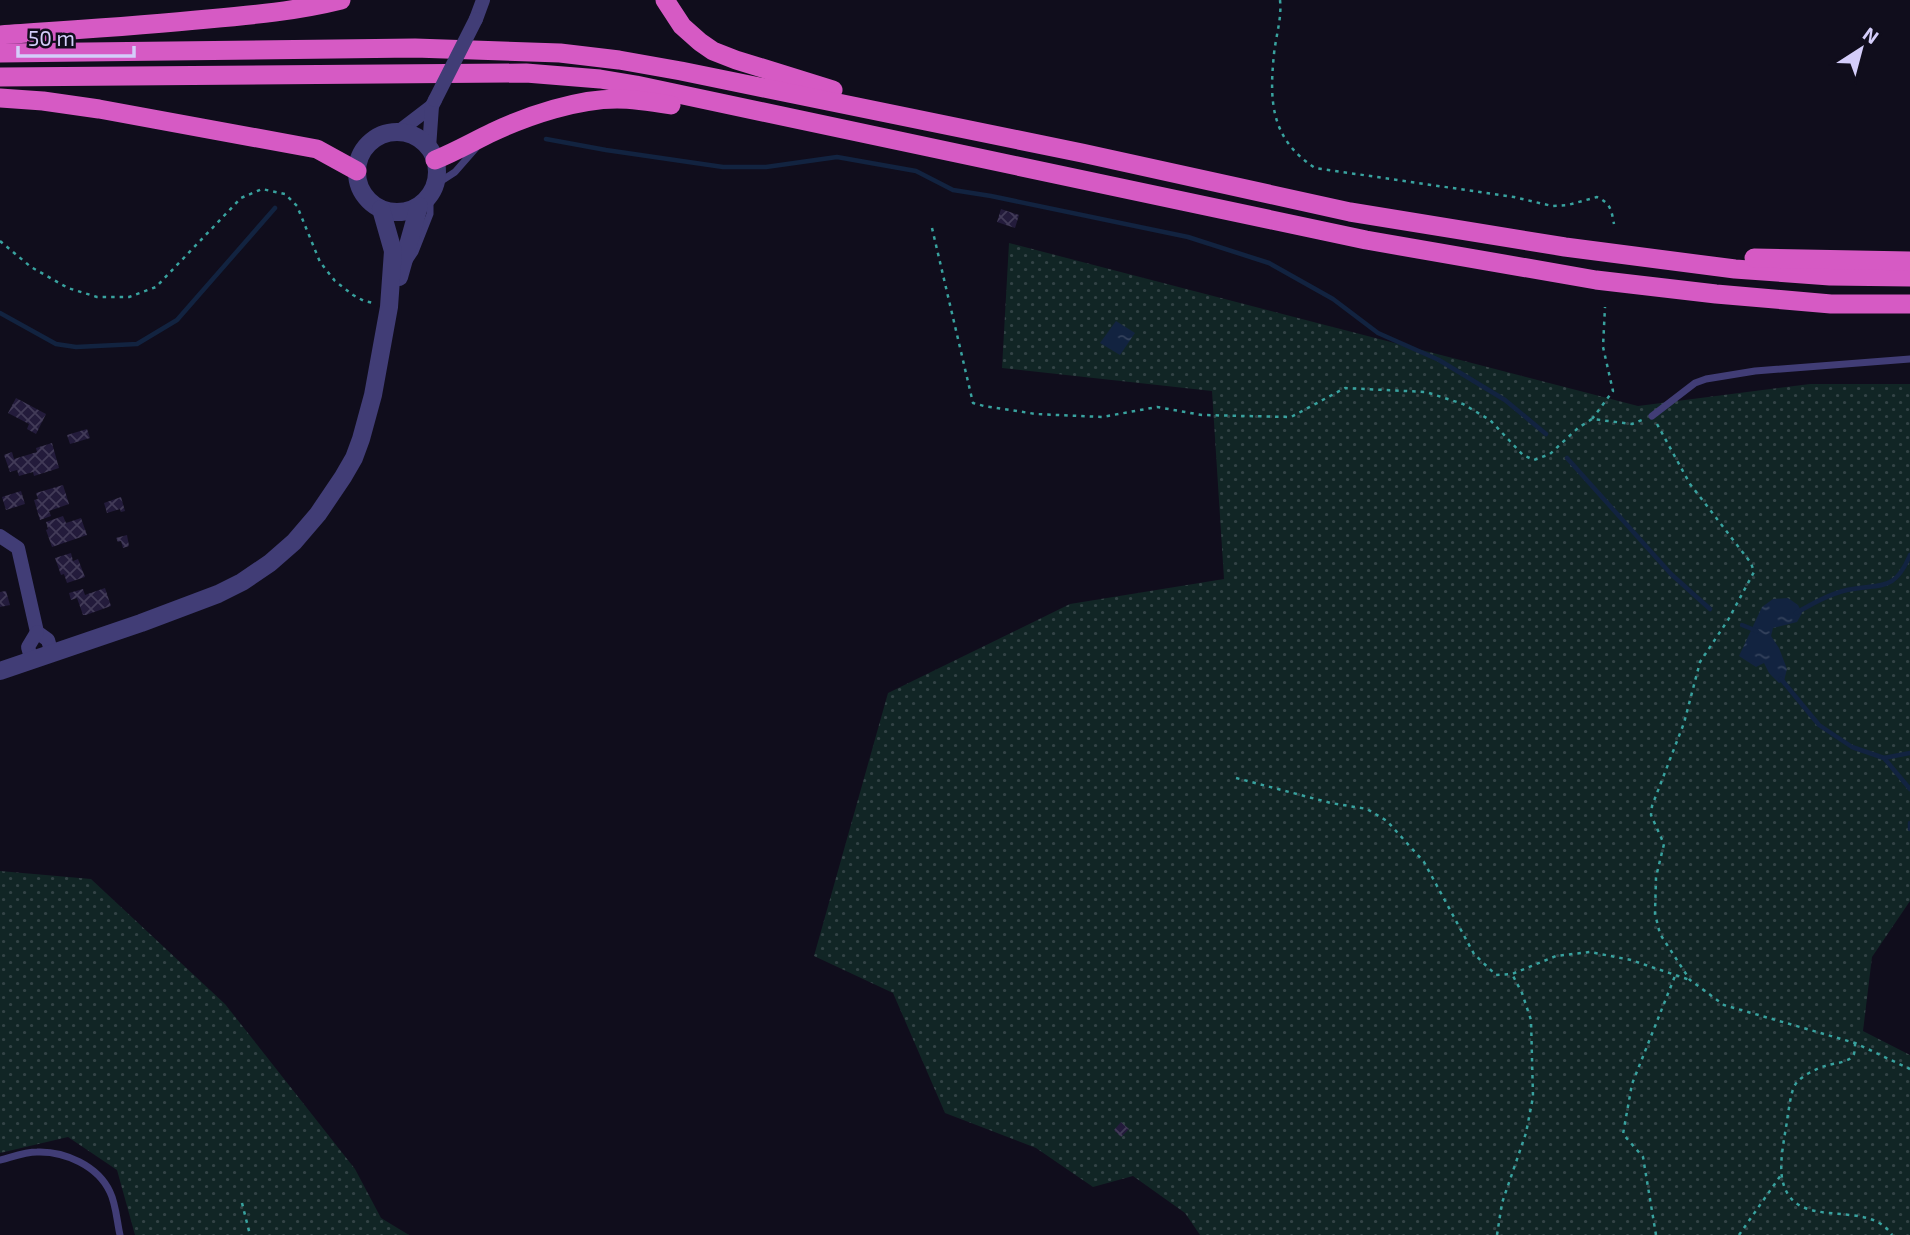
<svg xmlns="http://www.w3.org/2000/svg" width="1910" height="1235" font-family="'Exo 2',sans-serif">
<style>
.grass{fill:url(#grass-dots)}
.water{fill:url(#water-ripples)}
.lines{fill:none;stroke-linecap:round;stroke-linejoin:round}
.stream{stroke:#122340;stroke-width:4.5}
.building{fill:url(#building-cross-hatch)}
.path{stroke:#39a29f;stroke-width:2.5;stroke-dasharray:3.5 5;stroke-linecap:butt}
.service{stroke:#413d76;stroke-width:7}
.minor{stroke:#413d76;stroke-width:14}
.tertiary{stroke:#413d76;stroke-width:18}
.trunk{stroke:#d65ac4;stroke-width:19}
.minor-bridge{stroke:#413d76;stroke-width:14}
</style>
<defs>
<pattern id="grass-dots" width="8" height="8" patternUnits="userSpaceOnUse" patternTransform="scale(1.75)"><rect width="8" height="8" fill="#112525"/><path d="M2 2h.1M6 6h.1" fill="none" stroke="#334346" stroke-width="1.8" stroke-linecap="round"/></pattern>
<pattern id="water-ripples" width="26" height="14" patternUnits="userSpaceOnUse" patternTransform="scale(1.75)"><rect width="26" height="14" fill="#122340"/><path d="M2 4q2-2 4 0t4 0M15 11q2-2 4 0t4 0" fill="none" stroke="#34425c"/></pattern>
<pattern id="building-cross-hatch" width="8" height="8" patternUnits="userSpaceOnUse" patternTransform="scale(1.75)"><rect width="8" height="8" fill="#231b3b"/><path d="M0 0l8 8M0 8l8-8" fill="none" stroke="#423b58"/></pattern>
</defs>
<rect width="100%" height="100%" fill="#100d1c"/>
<g class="grass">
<path d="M1009,243L1638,406L1810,384H1910V901L1872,957L1863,1031L1910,1055V1235H1200L1185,1213L1133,1176L1093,1187L1036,1148L945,1113L893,993L814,956L888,693L1070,604L1224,579L1212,391L1002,368Z"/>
<path d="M0,871L91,879L225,1004L355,1169L381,1218L409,1235H135L117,1170L68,1137L0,1153Z"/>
</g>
<g class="water">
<path d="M1116,321L1135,333L1120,355L1100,343Z"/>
<path d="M1788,598L1798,605L1802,613L1797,622L1773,628L1771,636L1779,648L1787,669L1784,681L1779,683L1769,673L1764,663L1756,667L1739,656L1762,607L1773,599Z"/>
</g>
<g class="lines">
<g class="stream">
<path d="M546,139L606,150L723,167H766L837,157L916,171L953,190L991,196L1188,237L1269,263L1333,299L1378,333L1439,360L1505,400L1546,434"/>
<path d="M0,313L56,344L76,347L137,344L177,320L275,208"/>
<path d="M1567,458L1671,574L1710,609"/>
<path d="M1796,613C1812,604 1829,594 1847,590C1881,583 1894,593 1910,555"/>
<path d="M1742,625L1757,631"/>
<path d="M1781,679L1819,725L1852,747L1884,758L1910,789"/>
<path d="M1884,758L1910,753"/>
<path d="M1910,823V829"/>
</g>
</g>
<g class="building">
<path d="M1001,209L1019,215L1015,228L997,222Z"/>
<path d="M16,398L46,414L36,434L27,429L29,424L8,413Z"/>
<path d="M87,429L90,438L70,444L67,435Z"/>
<path d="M52,443L59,468L34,476L33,472L19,476L17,470L10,472L4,455L12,452L14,459L37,452L36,448Z"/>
<path d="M63,485L69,504L49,511L51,516L40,520L34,500L38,499L36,493Z"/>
<path d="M21,491L25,504L6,510L2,497Z"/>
<path d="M121,497L125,511L121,512L120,509L107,513L104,503Z"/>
<path d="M63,516L66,523L81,518L87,535L52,547L46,530L48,529L46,522Z"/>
<path d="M127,535L129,546L123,548L121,541L118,542L116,538Z"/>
<path d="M71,553L73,561L78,559L85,577L67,583L64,574L61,575L55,558Z"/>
<path d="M105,588L111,606L86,615H83L77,598L71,600L69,593L83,589L85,595Z"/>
<path d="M6,591L10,605L0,607V592Z"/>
<path d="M1121,1122L1129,1129L1121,1137L1114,1130Z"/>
</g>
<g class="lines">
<g class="path">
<path d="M1280,0C1282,18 1276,35 1274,54C1269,102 1271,139 1315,168L1514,197L1552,206L1568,205L1597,197C1611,204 1611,209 1614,224"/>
<path d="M932,228L973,403L984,406L1036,414L1102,417L1157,407L1202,415L1291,417L1345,388L1426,392L1463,404L1490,420L1523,455L1534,460L1550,454L1578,428L1592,419L1632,424L1642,420"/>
<path d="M0,241L31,267L68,288L97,297H129L156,287L241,198L262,189L285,194L297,206L320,262L335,281L353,295L364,301L373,303"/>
<path d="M1592,419L1613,391L1603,347L1605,307"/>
<path d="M1657,424L1690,484L1751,563L1754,572L1728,620L1700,662L1684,723L1652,806L1651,815L1664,844L1656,877L1655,914L1660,934L1690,980L1724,1005L1855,1043L1910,1069"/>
<path d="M1236,778L1331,803L1367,809L1387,821L1424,862L1474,954L1496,975L1512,974L1556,956L1590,952L1631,960L1690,980"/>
<path d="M1855,1043C1855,1046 1855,1050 1854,1054C1850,1063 1833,1063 1825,1066C1815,1069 1804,1075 1797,1082C1791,1089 1790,1104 1788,1113C1786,1133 1779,1157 1782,1178C1792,1235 1867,1196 1892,1235"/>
<path d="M242,1203L250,1235"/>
<path d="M1497,1235L1502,1203L1526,1133L1533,1097L1531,1020L1522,993L1512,974"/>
<path d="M1656,1235L1643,1157L1623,1134L1632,1084L1675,976"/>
<path d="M1739,1235L1781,1175"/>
</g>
<g class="service">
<path d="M435,185L455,172L476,148"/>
<path d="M409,261L415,252L430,214V196"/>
<path d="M1652,416L1695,383L1706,379L1755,371L1910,359"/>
<path d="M0,1160C12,1157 25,1152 37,1152C65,1151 98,1166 110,1192C116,1204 117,1222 120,1235"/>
</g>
<g class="minor">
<path d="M476,19L483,0"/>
<path d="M398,132L432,106"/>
<path d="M429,148L432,106L435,100"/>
<path d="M0,536L18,548L37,632L48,640L52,654"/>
<path d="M32,661L28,647L37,632"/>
</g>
<g class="tertiary">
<circle cx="397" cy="172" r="40"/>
<path d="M399,277L419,206"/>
<path d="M0,671L141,623L218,594L242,582L270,563L294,542L318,514L343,477L354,458L361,439L373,395L389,307L393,251L381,209"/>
</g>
<g class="trunk">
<path d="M665,0L682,26L700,42L713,51L736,60L833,90"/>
<path d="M0,35C70,30 139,26 208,19C253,15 297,11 341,0"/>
<path d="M0,53L415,48L560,53L619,60L681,71L1082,153L1350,212L1565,247L1735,269L1830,276L1910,277"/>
<path d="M0,77L526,73L600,79L636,85L1366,240L1596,280L1716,294L1831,304H1910"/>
<path d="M0,98L43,101L99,109L317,149L357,171"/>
<path d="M435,160C455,152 474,141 493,132C529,115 578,99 617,99C635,99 653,102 671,105"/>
<path d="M1754,258L1910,261"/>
</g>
<path class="minor-bridge" d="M435,100L476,19"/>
</g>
<g transform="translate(1861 49) rotate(36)" stroke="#100d1c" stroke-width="5" paint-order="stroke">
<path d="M0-5L12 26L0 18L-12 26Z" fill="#d4cdfa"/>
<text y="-10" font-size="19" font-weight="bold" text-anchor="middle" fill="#d4cdfa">N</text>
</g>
<path d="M18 46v10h116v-10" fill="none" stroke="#d4cdfa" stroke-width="3.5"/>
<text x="28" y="46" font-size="21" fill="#d4cdfa" stroke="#100d1c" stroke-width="5" paint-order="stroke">50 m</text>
</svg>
